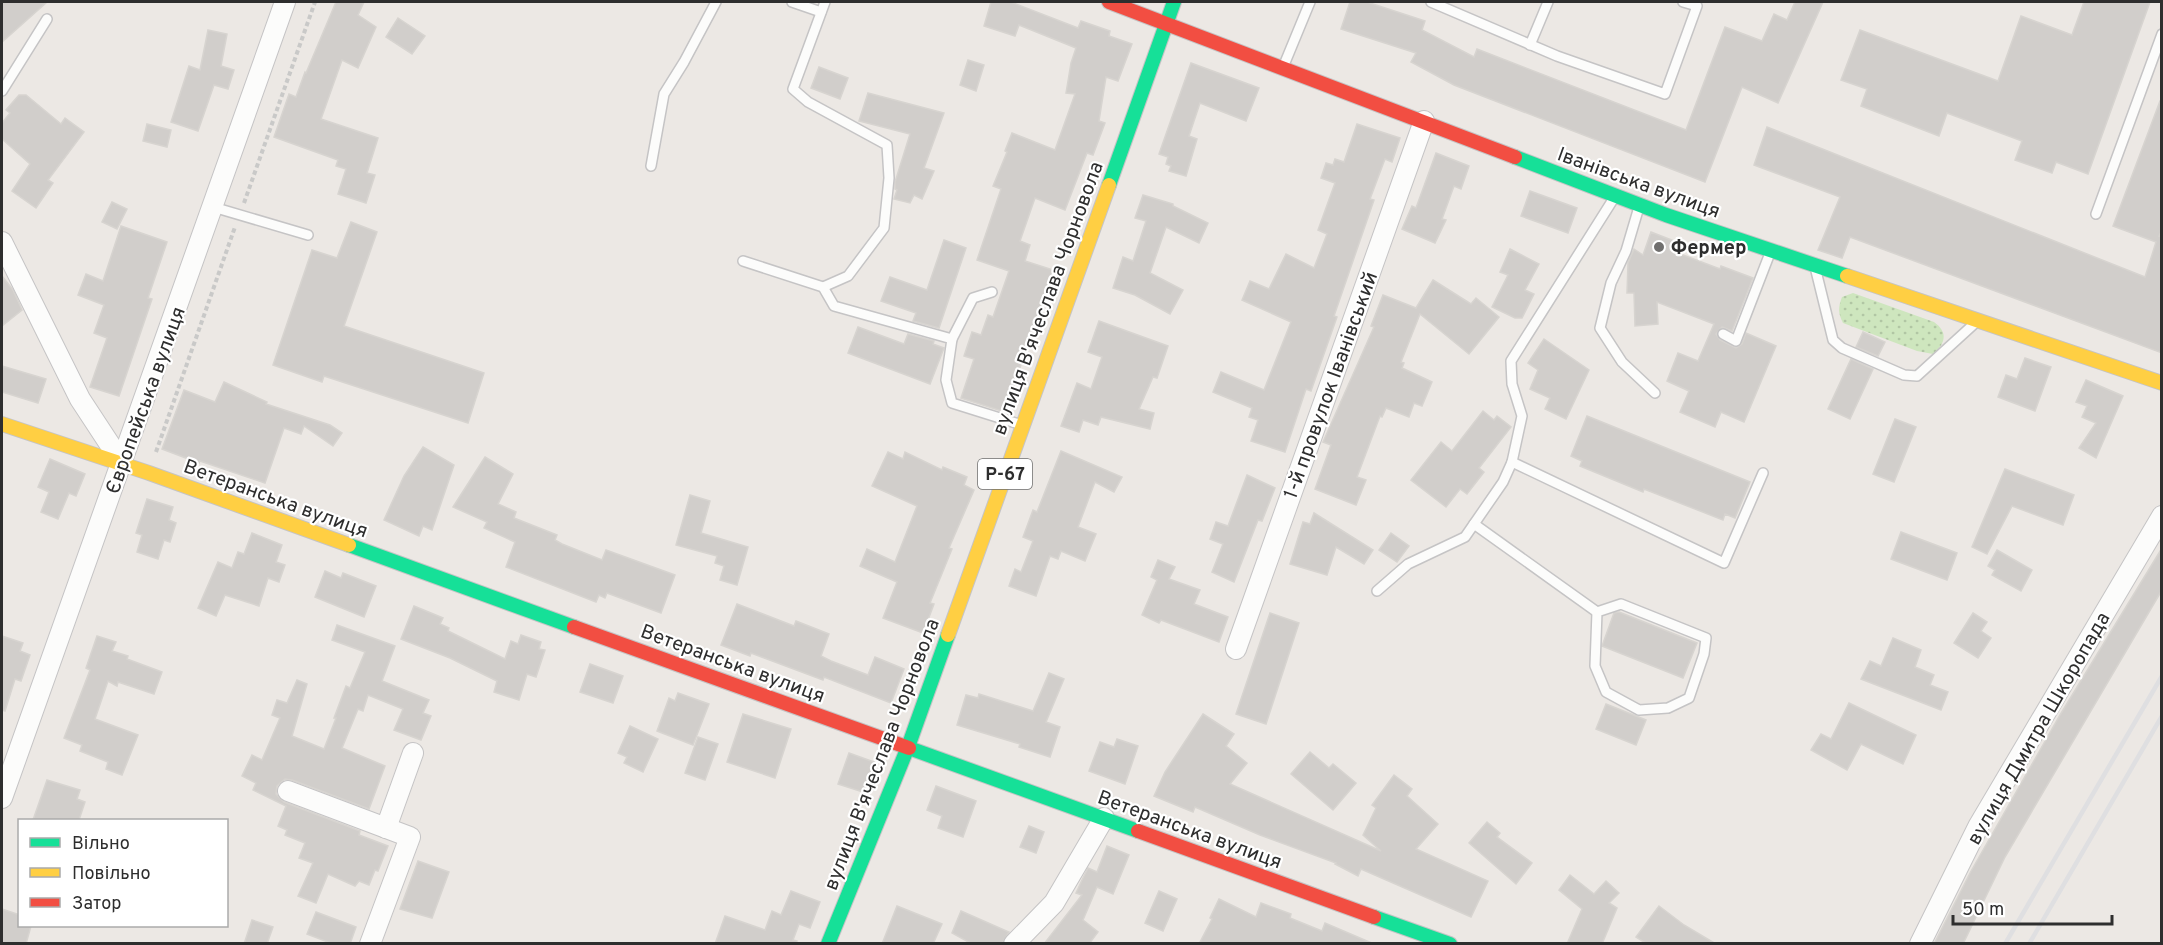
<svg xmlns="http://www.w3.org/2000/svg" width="2163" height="945" font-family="Overpass,sans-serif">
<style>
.grass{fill:url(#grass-dots)}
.building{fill:#d1cecb;stroke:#d7d4d0;stroke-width:1.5}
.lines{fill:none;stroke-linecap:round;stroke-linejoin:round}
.lane-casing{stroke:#c5c4c5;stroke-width:12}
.street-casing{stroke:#c5c4c5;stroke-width:22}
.fast-casing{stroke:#c5c4c5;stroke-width:16}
.slow-casing{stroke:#c5c4c5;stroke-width:16}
.jam-casing{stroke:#c5c4c5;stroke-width:16}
.path{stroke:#c9c9c8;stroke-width:4;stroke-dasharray:4.5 3;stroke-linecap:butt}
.lane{stroke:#fcfcfb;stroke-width:9}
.street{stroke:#fcfcfb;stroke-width:20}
.fast{stroke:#16e098;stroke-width:14}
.slow{stroke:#ffcf43;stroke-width:14}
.jam{stroke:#f24e42;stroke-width:14}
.rail{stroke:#dfdfe1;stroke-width:4.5}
.poi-dot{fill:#706f6e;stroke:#fff;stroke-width:2}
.labels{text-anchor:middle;stroke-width:4.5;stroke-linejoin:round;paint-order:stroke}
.shield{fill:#fff;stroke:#6d6d6d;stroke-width:1.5}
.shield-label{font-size:18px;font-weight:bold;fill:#2e2e2e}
.street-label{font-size:20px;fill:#2e2e2e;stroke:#fff}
.poi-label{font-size:20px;font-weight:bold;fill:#2e2e2e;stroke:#fff;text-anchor:start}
</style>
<defs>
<pattern id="grass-dots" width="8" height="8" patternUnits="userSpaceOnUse" patternTransform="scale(1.5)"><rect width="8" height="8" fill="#cee6be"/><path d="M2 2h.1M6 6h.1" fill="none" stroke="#b1c6a4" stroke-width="1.8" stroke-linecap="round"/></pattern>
</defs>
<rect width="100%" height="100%" fill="#ece8e4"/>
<path class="grass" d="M1853,293L1934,322C1948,332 1946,343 1933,354L1917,351L1843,323C1838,313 1838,308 1842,297Z"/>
<g class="building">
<path d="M2,2H47L2,42Z"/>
<path d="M336,2H364L358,15L376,27L358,68L342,60L321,119L378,138L367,173L375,175L366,203L338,194L346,169L336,166L338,160L274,137L289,94L296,97L305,72L306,73Z"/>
<path d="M991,2H1011L1078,28L1081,21L1110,31L1109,36L1132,44L1118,81L1106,77L1099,121L1105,123L1093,155L1087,153L1065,210L1035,198L1020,241L1030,245L1025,261L1053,270L1005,412L961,398L974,359L964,356L972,332L981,335L988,315L993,317L1009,271L977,260L1001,189L993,186L1007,152L1005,151L1012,133L1055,150L1075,94L1066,93L1071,63L1076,48L1019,25L1015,36L984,26Z"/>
<path d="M1350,2H1367L1425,21L1422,30L1474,57L1477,49L1686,130L1725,27L1762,41L1774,14L1787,20L1795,2H1823L1778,103L1742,87L1705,182L1454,85L1411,62L1416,53L1341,29Z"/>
<path d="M2084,2H2150L2088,174L2056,162L2052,173L2015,160L2022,141L1947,113L1939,136L1861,106L1867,89L1841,80L1860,30L1998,81L2021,16L2072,35Z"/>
<path d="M398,18L425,36L412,54L386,37Z"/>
<path d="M208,30L227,34L221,66L234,70L228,89L214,85L198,131L171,122L189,66L200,70Z"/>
<path d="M968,60L984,65L976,91L960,85Z"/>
<path d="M1191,63L1259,88L1246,121L1200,103L1189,136L1197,139L1186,176L1169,171L1171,166L1166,164L1168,157L1159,154Z"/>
<path d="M819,67L848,78L840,99L811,88Z"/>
<path d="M868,93L944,113L924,168L934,171L922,199L914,195L910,203L894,199L897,190L895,189V182L910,134L859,121Z"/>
<path d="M19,95H26L61,124L65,118L84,132L48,180L53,183L36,208L12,191L30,164L2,139V123L10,113L6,110Z"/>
<path d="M2160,101H2162V230L2159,236L2162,237V353L1850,237L1842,258L1818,250L1840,197L1754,165L1767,127L2145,277L2156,242L2113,226Z"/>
<path d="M147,124L171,130L167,147L143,141Z"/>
<path d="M1357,124L1400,138L1392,162L1385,159L1370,199L1374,200L1334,316L1337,317L1311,391L1306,389L1285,452L1251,441L1258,420L1249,417L1252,408L1213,392L1221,372L1264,390L1291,322L1242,300L1250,281L1269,289L1286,254L1314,268L1327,234L1318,230L1335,183L1321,178L1326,163L1333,165L1335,159L1344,162Z"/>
<path d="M1436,153L1469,166L1461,189L1454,186L1442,219L1446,220L1435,243L1402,229L1412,206L1416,208Z"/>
<path d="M1530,191L1577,208L1568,233L1521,216Z"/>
<path d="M1143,195L1173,204V206L1208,223L1199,243L1166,227L1150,273L1183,290L1170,314L1135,295L1113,288L1123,257L1133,261L1146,221L1135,218Z"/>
<path d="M112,202L127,209L117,229L102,222Z"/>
<path d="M351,222L377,232L344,326L484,373L468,423L324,376L322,382L273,365L312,250L337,258Z"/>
<path d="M121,226L167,242L148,298L152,299L119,396L90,387L107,338L94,333L104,305L78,295L86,274L103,281Z"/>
<path d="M1651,232L1674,241L1670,250L1720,269L1721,266L1753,278L1732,331L1722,327L1716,334L1720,340L1736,348L1742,344L1746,333L1776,346L1744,422L1721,412L1715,427L1680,412L1689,391L1667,381L1678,353L1698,361L1714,324L1657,302L1658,324L1635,326L1634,293H1627L1628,263L1634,249L1643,255Z"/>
<path d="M944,240L966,248L939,328L913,321L916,313L881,301L890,277L927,290Z"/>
<path d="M1510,249L1539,264L1525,290L1534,294L1522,318H1515L1492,307L1508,275L1500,272Z"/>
<path d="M2,276L13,290L22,310L2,326Z"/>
<path d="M1433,280L1471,304L1476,298L1499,317L1469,354L1420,314L1401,362L1404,363L1402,368L1432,382L1422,406L1414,403L1409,417L1386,408L1382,417L1380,416L1357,477L1366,480L1356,505L1315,489L1331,445L1323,442L1374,327L1371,326L1383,295L1416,308Z"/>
<path d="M1099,321L1168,346L1157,378L1153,377L1139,409L1154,413L1150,429L1101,417L1098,425L1083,420L1079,432L1061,426L1077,383L1091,389L1102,357L1088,352Z"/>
<path d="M858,327L904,344L908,334L934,341L933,344L944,348L930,384L848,353Z"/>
<path d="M1863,332L1885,342L1878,356L1856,347Z"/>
<path d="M1544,339L1589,370L1566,419L1545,409L1550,398L1530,389L1538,370L1528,363Z"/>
<path d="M2025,358L2051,367L2035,411L1998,397L2006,375L2017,379Z"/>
<path d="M1851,359L1873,369L1850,419L1828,409Z"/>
<path d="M2,366L46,379L38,403L2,392Z"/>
<path d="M2086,380L2123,396L2096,458L2079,448L2096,423L2082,417L2087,406L2076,402Z"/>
<path d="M224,382L267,402L266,404L330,425L342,433L333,446L304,426L301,434L284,428L265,483L200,461L199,463L162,449L184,390L215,402Z"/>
<path d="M1483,411L1494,420L1497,416L1511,427L1479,468L1484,472L1467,494L1460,489L1446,507L1411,480L1441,442L1452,451Z"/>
<path d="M1587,416L1750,482L1735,518L1725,514L1723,520L1644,489L1643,492L1580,466L1582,461L1571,456Z"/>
<path d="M1895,419L1916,427L1894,482L1873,474Z"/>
<path d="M423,447L454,465L432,530L423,526L419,536L384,520L404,476Z"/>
<path d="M1061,451L1122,477L1114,492L1095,482L1078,527L1096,534L1085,561L1061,551L1058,559L1050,556L1036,596L1009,586L1015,569L1021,572L1033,541L1023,537L1033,510L1037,512Z"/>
<path d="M888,452L903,459L905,452L942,470L943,467L967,477L964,485L974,490L949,548L952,549L930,603L934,604L923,633L883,618L897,582L860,566L867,549L895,562L917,506L872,486Z"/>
<path d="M485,457L513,474L498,504L516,512L514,518L557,535L555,540L562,544L602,560L606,550L675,575L661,613L607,593L605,598L599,595L596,602L506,567L515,542L484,528L487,522L453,507Z"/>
<path d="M50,459L85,474L76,496L69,493L58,519L41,512L49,492L38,487Z"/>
<path d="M2005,469L2074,495L2063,525L2012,506L1987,554L1972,547Z"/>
<path d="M1247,475L1275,488L1262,521L1258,520L1234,582L1212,572L1223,544L1210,539L1216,522L1228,526Z"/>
<path d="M690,495L710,501L701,533L748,547L737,585L720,580L724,566L715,563L717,556L676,545Z"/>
<path d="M147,499L173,507L169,520L176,523L170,542L164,540L158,559L137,552L142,535L136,533Z"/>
<path d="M1314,513L1373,550L1364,564L1336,547L1327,575L1290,564L1303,522L1310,524Z"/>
<path d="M1901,532L1957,553L1947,580L1891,559Z"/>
<path d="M252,533L282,545L276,562L285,565L279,582L268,578L259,606L225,595L216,616L198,608L218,562L232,568L238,552L244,554Z"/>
<path d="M1391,533L1409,546L1397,562L1379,550Z"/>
<path d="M2162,548V590L2005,857L1963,944H1934L1970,873L2060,715Z"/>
<path d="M1997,550L2032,570L2021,591L1992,575L1995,570L1988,566Z"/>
<path d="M1158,560L1175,567L1169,579L1200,590L1194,604L1228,617L1219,642L1161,620L1159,623L1142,615L1157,580L1151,577Z"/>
<path d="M325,571L341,578L343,573L376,586L364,617L315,597Z"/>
<path d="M737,604L794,626L796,621L829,634L821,656L831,661L868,675L875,657L904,669L891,703L824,677L823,680L751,653L750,656L721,645Z"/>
<path d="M414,606L443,618L440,624L449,628L448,631L505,659L511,641L518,644L521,635L541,642L539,649L545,650L536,677L527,674L519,700L494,692L497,681L450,658L401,639Z"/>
<path d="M1619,612L1697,643L1683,678L1602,646L1614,613Z"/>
<path d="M1270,613L1299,623L1266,724L1236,714Z"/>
<path d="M1973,613L1987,622L1981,631L1991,638L1978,658L1954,643Z"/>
<path d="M337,625L395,646L382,681L429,700L423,713L431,716L421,740L394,730L403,709L368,695L363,711L358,709L342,748L385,766L369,809L292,780L285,779L277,786L276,794L284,802L360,831L359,835L388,846L378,871L375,870L369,885L359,881L355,886L328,874L316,903L298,896L313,863L299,858L305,843L285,835L287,830L278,826L286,806L253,790L256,783L242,776L252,755L262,760L280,718L272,715L277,700L287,703L297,680L307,684L292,736L324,749L336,718H334L346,686L350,688L365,652L332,640Z"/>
<path d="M2,636L23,643L20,651L30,655L21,681L15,679L5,711L2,710Z"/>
<path d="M97,636L116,642L112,651L128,656L127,659L162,672L154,694L118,682L117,686L108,681L95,719L138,735L122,775L106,769L108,762L80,751L82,745L64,738L90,670L86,668Z"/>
<path d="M1893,638L1921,650L1915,667L1934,675L1930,685L1948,692L1941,710L1861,679L1870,661L1881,666Z"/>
<path d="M590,664L623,676L613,703L580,692Z"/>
<path d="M1049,673L1064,679L1046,722L1060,727L1050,757L1019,747L1020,744L957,725L966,695L978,698L979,694L1033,711Z"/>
<path d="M678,693L709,704L693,745L657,731L669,698L675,701Z"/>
<path d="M1849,703L1916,735L1903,764L1861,744L1847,770L1811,750L1821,734L1831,739Z"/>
<path d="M1606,704L1646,720L1636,745L1596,729Z"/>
<path d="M743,714L791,729L775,778L727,762Z"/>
<path d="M1203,714L1234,734L1226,746L1247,763L1230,784L1381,851L1363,835L1376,808L1372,805L1394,775L1412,789L1407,796L1438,824L1416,849L1488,881L1471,917L1361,869L1358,876L1335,864L1336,863L1260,835L1195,807L1193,812L1154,796L1165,772Z"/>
<path d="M630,726L658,739L643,772L624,763L627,757L618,753Z"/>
<path d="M698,737L718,744L705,780L685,773Z"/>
<path d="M1117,739L1138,746L1125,784L1089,771L1100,742L1114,747Z"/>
<path d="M1310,752L1329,768L1333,764L1356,783L1333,810L1291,774Z"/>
<path d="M849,753L874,762L863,792L838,784Z"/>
<path d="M47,780L80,790L77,799L85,802L79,820H33Z"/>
<path d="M936,786L976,801L963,837L938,828L942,816L927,810Z"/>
<path d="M1487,822L1500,833L1497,837L1532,863L1516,884L1469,843Z"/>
<path d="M1029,826L1044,832L1036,853L1020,847Z"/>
<path d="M1107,846L1129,855L1113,894L1097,887L1083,920L1098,932L1089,944H1044L1082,895L1076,893L1082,880L1088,868L1097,872Z"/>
<path d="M418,861L449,872L432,918L400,909Z"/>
<path d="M1570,875L1594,894L1606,881L1619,893L1609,903L1617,908L1602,944H1567L1582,909L1559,890Z"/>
<path d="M791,891L820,902L810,928L799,924L793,940L797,941L796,944H715L725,916L765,930L772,911L781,915Z"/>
<path d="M1159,891L1177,899L1163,931L1145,923Z"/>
<path d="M1219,899L1256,917L1261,903L1291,914L1290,918L1322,931L1325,923L1374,944H1199L1212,919L1210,918Z"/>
<path d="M897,906L942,924L933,944H882Z"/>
<path d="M1659,906L1684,925L1716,944H1647L1636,937Z"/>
<path d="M2,909L20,915V926H31L26,944H2Z"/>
<path d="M961,911L1009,932L1002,944H972L952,933Z"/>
<path d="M316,912L356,927L350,944H333L307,934Z"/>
<path d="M252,920L273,927L267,944H244Z"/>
</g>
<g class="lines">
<g class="lane-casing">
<g id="lane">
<path d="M792,2L821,12"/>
<path d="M1431,2L1557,56L1665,94L1697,6L1683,2"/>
<path d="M1530,45L1548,2"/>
<path d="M1284,65L1310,2"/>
<path d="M2,91L47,19"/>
<path d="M651,166L664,94L684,62L716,2"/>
<path d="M213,207L308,235"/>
<path d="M1639,207L1626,251L1611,283L1600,328L1622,362L1655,393"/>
<path d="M2096,214L2162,34"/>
<path d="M743,261L823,287L834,306L952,339L946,380L952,403L1019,424"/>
<path d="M1816,271L1833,340L1842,348L1904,375L1917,376L1974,324"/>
<path d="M823,287L848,276L884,228L889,178L887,145L808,102L793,89L825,2"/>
<path d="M1723,334L1736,341L1770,253"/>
<path d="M952,339L973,298L992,292"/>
<path d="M1512,462L1724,563L1763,473"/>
<path d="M1474,524L1597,612"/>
<path d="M1377,591L1408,564L1465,537L1503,482L1512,462L1522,416L1512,384L1511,361L1614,198"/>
<path d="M1621,604L1706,638L1704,654L1689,698L1668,708L1639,710L1606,692L1595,666L1597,612Z"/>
</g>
</g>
<g class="street-casing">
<g id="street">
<path d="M2,242L80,399L122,463"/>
<path d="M1236,649L1424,121"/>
<path d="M288,791L410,837L370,944"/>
<path d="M2,798L285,2"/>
<path d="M386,828L413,753"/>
<path d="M1014,944L1054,903L1104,818"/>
<path d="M1920,944L1979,825L2162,516"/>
</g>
</g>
<g class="fast-casing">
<g id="fast">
<path d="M1515,157L1666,215L1847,276"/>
<path d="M1109,185L1174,2"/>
<path d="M349,545L574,627"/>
<path d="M909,748L1138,831"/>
<path d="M1374,917L1450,944"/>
<path d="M828,944L908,747L948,635"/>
</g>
</g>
<g class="slow-casing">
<g id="slow">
<path d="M1847,276L2162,383"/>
<path d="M2,424L149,473L349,545"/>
<path d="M948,635L1109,185"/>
</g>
</g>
<g class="jam-casing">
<g id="jam">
<path d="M1109,2L1515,157"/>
<path d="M574,627L909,748"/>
<path d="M1138,831L1374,917"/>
</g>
</g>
<g class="path">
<path d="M244,203L315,2"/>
<path d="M156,452L235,227"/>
</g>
<use href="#lane" class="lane"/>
<use href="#street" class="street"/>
<use href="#fast" class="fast"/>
<use href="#slow" class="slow"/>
<use href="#jam" class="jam"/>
<g class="rail">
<path d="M2005,944L2162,676"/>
<path d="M2029,944L2162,716"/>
</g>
</g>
<circle class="poi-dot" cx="1659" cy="247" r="6"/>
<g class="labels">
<rect class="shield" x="978" y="459" width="54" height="30" rx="4.5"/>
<g class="shield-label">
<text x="1005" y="480">Р-67</text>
</g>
<g class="street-label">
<text transform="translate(1639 182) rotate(20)" y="7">Іванівська вулиця</text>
<text transform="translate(1047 298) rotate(-70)" y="7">вулиця В'ячеслава Чорновола</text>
<text transform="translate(1330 385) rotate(-70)" y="7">1-й провулок Іванівський</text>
<text transform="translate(145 400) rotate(-70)" y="7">Європейська вулиця</text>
<text transform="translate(276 498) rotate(20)" y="7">Ветеранська вулиця</text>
<text transform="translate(733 663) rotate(20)" y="7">Ветеранська вулиця</text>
<text transform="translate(2038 728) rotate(-60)" y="7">вулиця Дмитра Шкоропада</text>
<text transform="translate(881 754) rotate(-69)" y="7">вулиця В'ячеслава Чорновола</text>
<text transform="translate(1190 829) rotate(20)" y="7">Ветеранська вулиця</text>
</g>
<g class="poi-label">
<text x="1671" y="254">Фермер</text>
</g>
</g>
<rect width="2163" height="945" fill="none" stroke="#2e2e2e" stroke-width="6"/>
<rect x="18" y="819" width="210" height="108" fill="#ffffff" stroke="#ababab" stroke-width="1.5"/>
<rect x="30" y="838" width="30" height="9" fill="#16e098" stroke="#ababab" stroke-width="1.5"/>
<text x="72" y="849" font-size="18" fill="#2e2e2e">Вільно</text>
<rect x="30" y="868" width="30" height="9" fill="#ffcf43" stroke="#ababab" stroke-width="1.5"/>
<text x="72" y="879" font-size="18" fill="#2e2e2e">Повільно</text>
<rect x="30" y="898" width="30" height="9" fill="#f24e42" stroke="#ababab" stroke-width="1.5"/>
<text x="72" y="909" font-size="18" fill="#2e2e2e">Затор</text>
<path d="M1953 915v9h159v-9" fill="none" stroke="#2e2e2e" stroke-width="3"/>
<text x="1962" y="915" font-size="18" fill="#2e2e2e" stroke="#ffffff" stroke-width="4.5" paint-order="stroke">50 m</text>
</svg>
